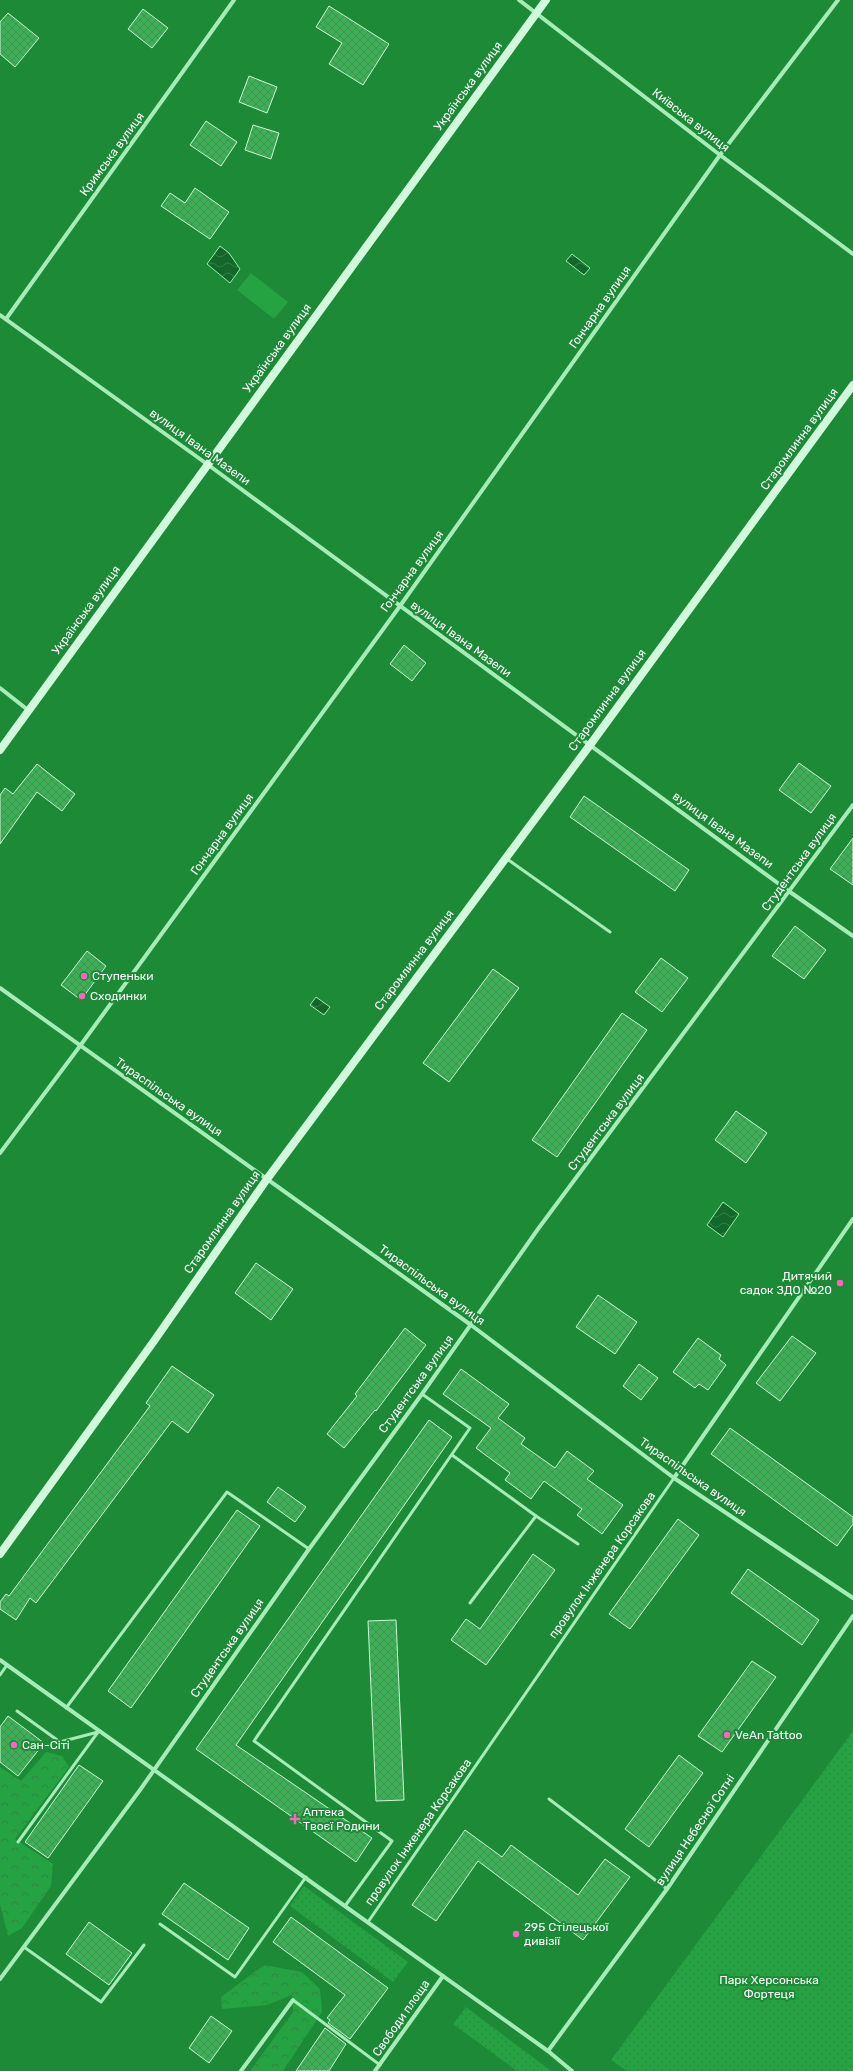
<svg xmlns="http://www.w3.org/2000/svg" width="853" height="2071" font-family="Rubik,sans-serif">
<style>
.green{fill:url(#green-dots)}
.forest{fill:url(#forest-crowns)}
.pitch{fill:#25a241}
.water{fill:url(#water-waves);stroke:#99eeab}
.building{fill:url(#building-cross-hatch);stroke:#cbf9d5}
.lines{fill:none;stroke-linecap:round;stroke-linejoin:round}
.lane{stroke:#a6ecb6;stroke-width:3}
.street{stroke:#a6ecb6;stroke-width:4}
.secondary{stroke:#d2f9dc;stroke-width:8}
.poi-dot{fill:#fd63c1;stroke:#1c8a36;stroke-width:1.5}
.labels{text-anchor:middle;stroke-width:4;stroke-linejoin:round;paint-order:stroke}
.street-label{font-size:12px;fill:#fff;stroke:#1c8a36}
.poi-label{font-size:12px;fill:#fff;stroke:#1c8a36;text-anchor:start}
.park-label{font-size:12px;fill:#fff;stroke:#1c8a36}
</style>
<defs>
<pattern id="green-dots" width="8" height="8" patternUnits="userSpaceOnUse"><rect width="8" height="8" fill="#25a241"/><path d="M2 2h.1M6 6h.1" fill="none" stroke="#338445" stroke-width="1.8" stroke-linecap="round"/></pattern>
<pattern id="forest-crowns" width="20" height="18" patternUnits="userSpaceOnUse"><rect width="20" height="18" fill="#25a241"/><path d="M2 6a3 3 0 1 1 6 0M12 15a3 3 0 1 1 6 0" fill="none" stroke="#338445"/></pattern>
<pattern id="water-waves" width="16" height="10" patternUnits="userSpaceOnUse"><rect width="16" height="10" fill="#126828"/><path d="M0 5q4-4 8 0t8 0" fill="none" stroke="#367f48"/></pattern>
<pattern id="building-cross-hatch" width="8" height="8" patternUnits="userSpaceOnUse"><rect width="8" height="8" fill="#3caf57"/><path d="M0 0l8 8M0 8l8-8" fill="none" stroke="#419154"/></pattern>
</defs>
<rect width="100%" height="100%" fill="#1c8a36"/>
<g class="green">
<path d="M853,1731V2071H627L611,2060Z"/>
<path d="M304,1886L408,1962L393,1982L290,1906Z"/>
<path d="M466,2007L551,2071H517L453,2024Z"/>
</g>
<g class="forest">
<path d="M46,1752L62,1756L69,1767L15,1839L53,1864L51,1886L22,1928L8,1936L0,1904V1767L21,1781Z"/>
<path d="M264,1965L302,1972L320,1989L322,2012L283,2071H250L293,2012L292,1995L267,2005L222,2009L221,1997Z"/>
</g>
<path class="pitch" d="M251,273L288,302L274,319L237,290Z"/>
<g class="water">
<path d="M220,246L229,253L240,269L230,283L207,264Z"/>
<path d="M572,254L590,268L584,275L566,261Z"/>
<path d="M316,997L330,1007L324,1015L310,1005Z"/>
<path d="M723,1202L739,1214L723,1237L707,1225Z"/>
</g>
<g class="building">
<path d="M329,6L389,44L363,85L329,64L342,43L316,27Z"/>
<path d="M143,9L168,28L152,48L128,29Z"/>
<path d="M8,13L39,38L15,67L0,54V22Z"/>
<path d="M249,76L277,87L267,113L239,102Z"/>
<path d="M206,121L237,142L221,166L190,145Z"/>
<path d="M253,125L279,133L271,159L245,150Z"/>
<path d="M195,188L229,212L210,239L161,206L170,193L185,203Z"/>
<path d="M404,645L426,663L412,681L390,664Z"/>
<path d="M799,763L831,786L811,813L779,790Z"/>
<path d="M37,764L75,794L62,811L37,792L0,844V795L5,788L13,794Z"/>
<path d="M584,796L689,870L675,891L570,817Z"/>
<path d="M853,838V885L830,869Z"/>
<path d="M795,926L826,950L804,979L772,956Z"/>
<path d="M87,951L106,966L81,1000L61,985Z"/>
<path d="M661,958L688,978L662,1012L635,992Z"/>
<path d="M493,969L519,988L449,1082L423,1063Z"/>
<path d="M622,1013L647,1030L557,1157L532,1140Z"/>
<path d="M736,1111L767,1133L746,1163L715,1140Z"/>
<path d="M256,1263L293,1289L271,1320L235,1293Z"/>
<path d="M598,1295L637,1322L615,1354L576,1327Z"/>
<path d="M405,1328L426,1345L376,1411L375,1410L344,1448L327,1434L357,1396L355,1394Z"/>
<path d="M792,1336L816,1353L780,1401L756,1383Z"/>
<path d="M698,1338L721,1355L719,1359L726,1365L708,1390L699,1384L695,1388L673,1372Z"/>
<path d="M639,1364L658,1378L641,1400L623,1386Z"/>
<path d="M172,1366L214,1395L188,1433L172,1421L36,1603L30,1598L16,1620L0,1609V1602L6,1594L9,1596L150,1406L146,1403Z"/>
<path d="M461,1369L509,1404L498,1418L525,1438L521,1444L555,1468L567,1451L594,1471L587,1479L623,1505L602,1534L577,1515L582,1509L544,1481L531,1499L505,1480L510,1473L476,1448L491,1428L443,1394Z"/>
<path d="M429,1420L452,1437L236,1745L372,1838L356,1862L196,1749Z"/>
<path d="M730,1428L853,1517V1524L837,1546L711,1454Z"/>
<path d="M278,1487L306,1507L295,1522L267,1502Z"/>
<path d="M237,1510L260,1526L131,1708L108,1691Z"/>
<path d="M678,1519L699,1535L630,1629L609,1614Z"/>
<path d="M533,1554L555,1570L486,1665L451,1640L466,1619L480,1629Z"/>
<path d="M748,1569L819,1620L802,1645L731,1593Z"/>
<path d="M396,1620L404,1800L376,1801L368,1621Z"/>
<path d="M752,1661L776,1677L722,1752L698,1736Z"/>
<path d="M8,1716L44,1743L18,1776L0,1762V1727Z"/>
<path d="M679,1755L703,1773L649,1847L625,1829Z"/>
<path d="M79,1765L103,1781L48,1858L25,1842Z"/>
<path d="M465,1830L502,1857L511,1845L578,1895L605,1859L630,1877L583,1940L478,1861L436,1921L412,1905Z"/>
<path d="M184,1883L249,1928L228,1960L162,1914Z"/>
<path d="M291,1917L388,1988L350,2039L328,2023L330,2020L327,2018L345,1995L273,1942Z"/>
<path d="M89,1922L132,1953L109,1985L66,1954Z"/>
<path d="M211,2016L232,2031L209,2063L189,2048Z"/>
<path d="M325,2028L346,2044L329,2071H296Z"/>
</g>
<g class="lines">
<g class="lane">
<path d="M507,859L610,932"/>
<path d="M452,1455L536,1516L470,1603"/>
<path d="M536,1516L578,1544"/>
<path d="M0,1675L7,1665"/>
<path d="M66,1708L227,1492L309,1549"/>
<path d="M17,1711L60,1742L98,1732"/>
<path d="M549,1799L667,1889"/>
<path d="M18,1842L98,1732"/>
<path d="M345,1906L392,1841L254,1741L470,1428L422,1394"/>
<path d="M368,1922L674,1478"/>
<path d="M160,1924L235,1977L306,1877"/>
<path d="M24,1947L101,2002L144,1945"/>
<path d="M293,2000L380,2065"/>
</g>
<g class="street">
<path d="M519,0L720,155L853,254"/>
<path d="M0,315L207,464L790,892L853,936"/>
<path d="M6,319L234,0"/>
<path d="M0,688L28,710"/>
<path d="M0,988L471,1325L674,1478L853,1598"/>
<path d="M0,1153L80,1046L400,606L720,155L838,0"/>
<path d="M674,1478L853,1219"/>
<path d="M0,1660C182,1791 366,1920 548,2051L572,2071"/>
<path d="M0,1979L140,1790L309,1549L422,1394L538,1229L853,805"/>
<path d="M548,2051L667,1889L853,1616"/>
<path d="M241,2071L293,2000"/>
<path d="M375,2071L443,1976"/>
</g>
<g class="secondary">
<path d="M0,750L546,0"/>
<path d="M0,1554L154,1341L267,1179L590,745L853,385"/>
</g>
</g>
<g class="poi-dot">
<circle cx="84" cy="976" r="4"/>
<circle cx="82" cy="996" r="4"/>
<circle cx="840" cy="1283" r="4"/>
<circle cx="727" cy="1735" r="4"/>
<circle cx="14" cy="1745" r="4"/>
<path d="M293 1813h4v4h4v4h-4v4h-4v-4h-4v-4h4z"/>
<circle cx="516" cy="1934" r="4"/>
</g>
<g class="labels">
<g class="street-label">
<text transform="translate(468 86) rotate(-54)" y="4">Українська вулиця</text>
<text transform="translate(691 120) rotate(38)" y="4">Київська вулиця</text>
<text transform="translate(112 154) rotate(-54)" y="4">Кримська вулиця</text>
<text transform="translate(600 307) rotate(-55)" y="4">Гончарна вулиця</text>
<text transform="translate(277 348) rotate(-54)" y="4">Українська вулиця</text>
<text transform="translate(799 439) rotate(-54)" y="4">Старомлинна вулиця</text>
<text transform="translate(200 447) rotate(36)" y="4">вулиця Івана Мазепи</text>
<text transform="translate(412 571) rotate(-54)" y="4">Гончарна вулиця</text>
<text transform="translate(86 610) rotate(-54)" y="4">Українська вулиця</text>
<text transform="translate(461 639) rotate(36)" y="4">вулиця Івана Мазепи</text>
<text transform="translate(607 700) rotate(-54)" y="4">Старомлинна вулиця</text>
<text transform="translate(723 830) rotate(36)" y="4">вулиця Івана Мазепи</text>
<text transform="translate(222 834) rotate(-54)" y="4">Гончарна вулиця</text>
<text transform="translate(799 862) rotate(-54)" y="4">Студентська вулиця</text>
<text transform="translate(414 960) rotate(-53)" y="4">Старомлинна вулиця</text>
<text transform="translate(169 1097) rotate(35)" y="4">Тираспільська вулиця</text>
<text transform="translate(606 1122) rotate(-53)" y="4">Студентська вулиця</text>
<text transform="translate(222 1222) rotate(-55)" y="4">Старомлинна вулиця</text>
<text transform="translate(432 1285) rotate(36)" y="4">Тираспільська вулиця</text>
<text transform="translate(416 1384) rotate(-54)" y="4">Студентська вулиця</text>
<text transform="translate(693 1477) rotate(35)" y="4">Тираспільська вулиця</text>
<text transform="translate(602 1565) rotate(-55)" y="4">провулок Інженера Корсакова</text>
<text transform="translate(227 1648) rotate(-55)" y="4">Студентська вулиця</text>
<text transform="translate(695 1830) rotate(-56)" y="4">вулиця Небесної Сотні</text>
<text transform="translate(418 1832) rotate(-55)" y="4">провулок Інженера Корсакова</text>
<text transform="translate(401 2018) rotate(-55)" y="4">Свободи площа</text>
</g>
<g class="poi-label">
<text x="92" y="980">Ступеньки</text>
<text x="90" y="1000">Сходинки</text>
<text x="832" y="1280" text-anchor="end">Дитячий<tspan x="832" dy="14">садок ЗДО №20</tspan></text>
<text x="735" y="1739">VeAn Tattoo</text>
<text x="22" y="1749">Сан-Сіті</text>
<text x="303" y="1816">Аптека<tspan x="303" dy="14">Твоєї Родини</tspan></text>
<text x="524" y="1931">295 Стілецької<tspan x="524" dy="14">дивізії</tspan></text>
</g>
<g class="park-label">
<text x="769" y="1984">Парк Херсонська<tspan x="769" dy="14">Фортеця</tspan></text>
</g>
</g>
</svg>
